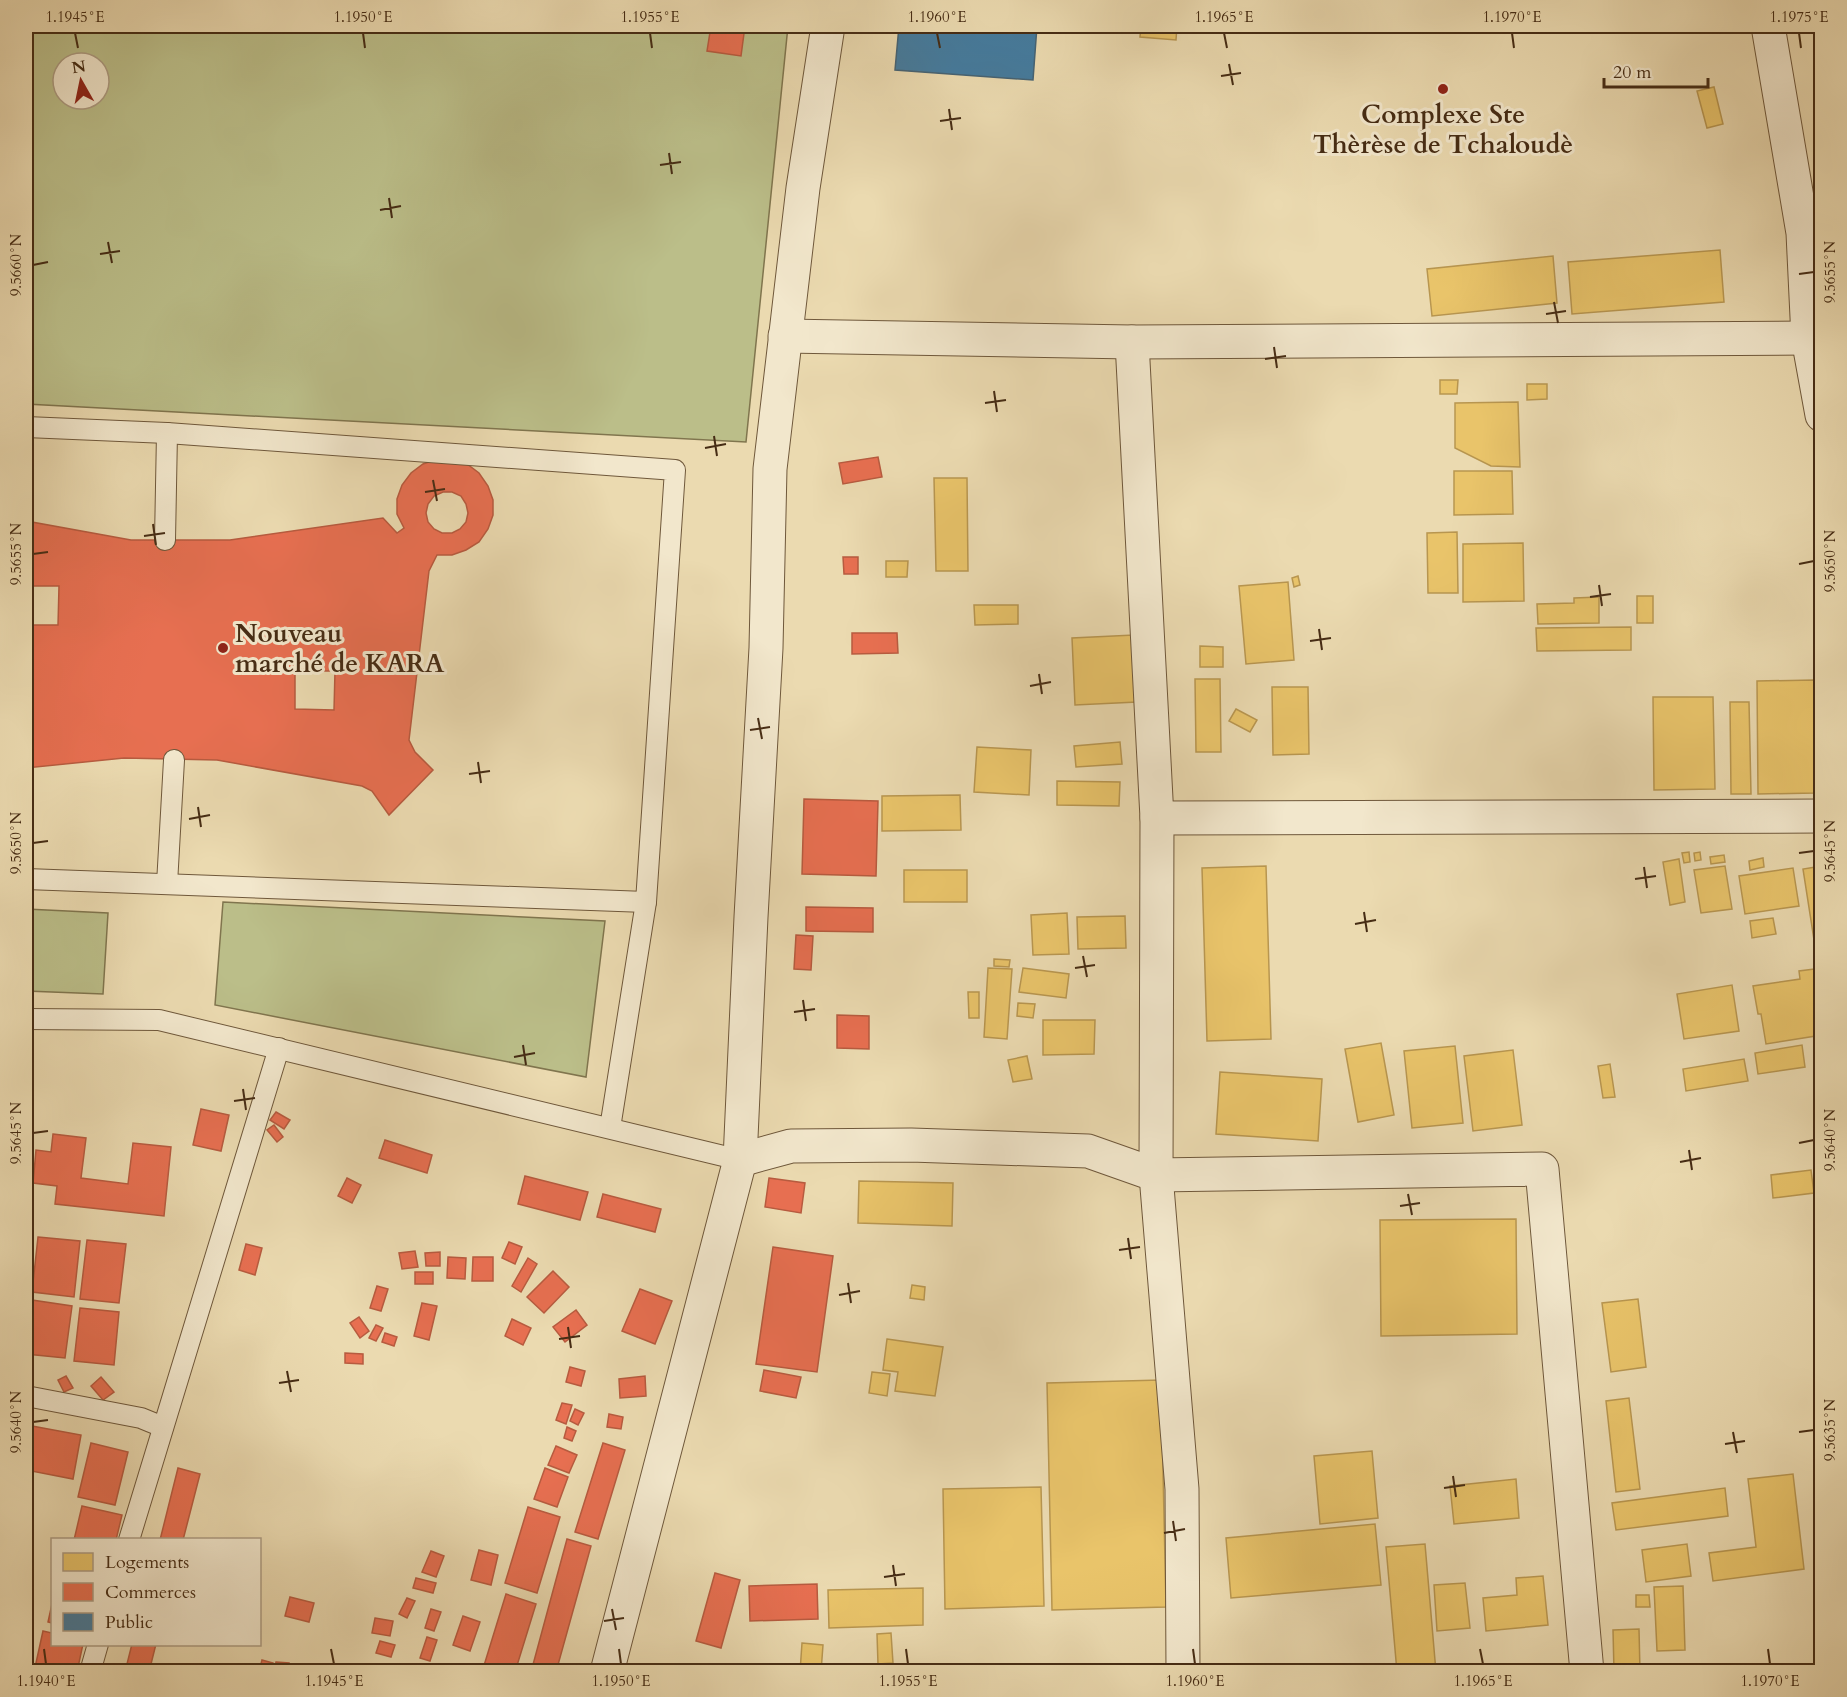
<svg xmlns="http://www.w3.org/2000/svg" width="1847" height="1697" font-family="Cardo,serif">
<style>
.green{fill:#bbbe89;stroke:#80754e;stroke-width:1.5;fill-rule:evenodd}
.homes{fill:#e9c46a;stroke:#b89650;stroke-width:1.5}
.shops{fill:#e76f51;stroke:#b75b3f;stroke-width:1.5;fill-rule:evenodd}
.public{fill:#457b9d;stroke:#456374;stroke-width:1.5}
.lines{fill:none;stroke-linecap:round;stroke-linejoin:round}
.lane-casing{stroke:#6f583b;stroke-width:22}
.street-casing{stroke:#6f583b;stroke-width:35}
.lane{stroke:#f2e7cc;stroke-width:20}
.street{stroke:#f2e7cc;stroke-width:33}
.ticks{fill:none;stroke:#462c14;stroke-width:2}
.poi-dot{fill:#8f2418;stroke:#f2e7cc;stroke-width:2}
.labels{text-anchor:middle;stroke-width:6;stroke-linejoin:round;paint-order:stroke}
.poi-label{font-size:26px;font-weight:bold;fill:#462c14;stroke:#f2e7cc}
.neatline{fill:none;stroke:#462c14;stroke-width:2}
.ticks-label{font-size:15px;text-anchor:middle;fill:#462c14}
</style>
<rect width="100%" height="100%" fill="#ebdab0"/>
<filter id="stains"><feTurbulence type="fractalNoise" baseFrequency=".00333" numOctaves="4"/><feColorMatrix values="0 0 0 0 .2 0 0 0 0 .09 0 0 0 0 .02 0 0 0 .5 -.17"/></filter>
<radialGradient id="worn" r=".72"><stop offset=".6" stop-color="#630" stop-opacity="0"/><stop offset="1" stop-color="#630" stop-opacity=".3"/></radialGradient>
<g class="green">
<path d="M26,26H788L746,442L26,404ZM63,63H99V99H63Z"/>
<path d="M223,902L605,921L586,1077L215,1005Z"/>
<path d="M26,909L108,913L103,994L26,991Z"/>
</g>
<g class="homes">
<path d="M1141,26H1177L1176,40L1140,37Z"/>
<path d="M1714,87L1723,124L1707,128L1697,91Z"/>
<path d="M1720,250L1724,302L1572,314L1568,262Z"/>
<path d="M1553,256L1557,303L1432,316L1427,269Z"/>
<path d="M1440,380H1458L1457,394H1440Z"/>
<path d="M1527,384H1547V399L1527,400Z"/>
<path d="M1518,402L1520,467L1491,466L1455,448V403Z"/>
<path d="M1454,471H1512L1513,514L1454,515Z"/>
<path d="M934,478H967L968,571H936Z"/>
<path d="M1457,532L1458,593H1428L1427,533Z"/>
<path d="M1523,543L1524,601L1463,602V544Z"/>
<path d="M886,561H908L907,577H886Z"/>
<path d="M1298,576L1300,585L1294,587L1292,578Z"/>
<path d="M1288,582L1294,660L1246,664L1239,586Z"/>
<rect x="1637" y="596" width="16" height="27"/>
<path d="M1599,597V623L1538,624L1537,604L1574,603V598Z"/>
<path d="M974,605H1018V624L975,625Z"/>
<path d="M1631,627V650L1537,651L1536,628Z"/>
<path d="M1134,635L1137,702L1075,705L1072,638Z"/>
<path d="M1200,646L1223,647V667H1200Z"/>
<path d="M1195,679H1220L1221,752H1196Z"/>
<path d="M1814,680L1815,793L1758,794L1757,681Z"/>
<path d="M1272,687H1308L1309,754L1273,755Z"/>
<path d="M1653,697H1713L1715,789L1654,790Z"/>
<path d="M1730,702H1749L1751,794H1731Z"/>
<path d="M1236,709L1257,720L1250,732L1229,721Z"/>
<path d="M1120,742L1122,764L1076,767L1074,746Z"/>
<path d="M977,747L1031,750L1029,795L974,792Z"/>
<path d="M1057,781L1120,782L1119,806L1057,805Z"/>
<path d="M960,795L961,830L882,831V796Z"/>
<path d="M1689,852L1690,862L1684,863L1682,853Z"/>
<path d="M1700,852L1701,860L1695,861L1694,853Z"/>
<path d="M1724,855L1725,862L1711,864L1710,857Z"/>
<path d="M1763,858L1764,867L1750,870L1749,861Z"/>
<path d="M1679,859L1685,902L1670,905L1663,862Z"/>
<path d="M1266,866L1271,1039L1207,1041L1202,868Z"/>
<path d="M1725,866L1732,909L1701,913L1694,870Z"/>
<path d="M1822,866V958L1817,959L1803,869Z"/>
<path d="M1793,868L1799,906L1745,914L1739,876Z"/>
<rect x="904" y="870" width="63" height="32"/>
<path d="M1067,913L1069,954L1033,955L1031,915Z"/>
<path d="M1125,916L1126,948L1078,949L1077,917Z"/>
<path d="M1773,918L1776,934L1752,938L1750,921Z"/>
<path d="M994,959L1010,960L1009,967L994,966Z"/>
<path d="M988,968L1012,969L1007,1039L984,1037Z"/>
<path d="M1023,968L1069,974L1066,998L1019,992Z"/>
<path d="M1822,968V1035L1766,1044L1761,1014H1758L1753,986L1800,979L1799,971Z"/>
<path d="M1732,985L1739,1031L1684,1039L1677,994Z"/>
<path d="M968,992H979V1018H969Z"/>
<path d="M1018,1003L1035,1004L1033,1018L1017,1016Z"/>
<path d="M1043,1020H1095L1094,1054L1043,1055Z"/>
<path d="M1381,1043L1394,1115L1358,1122L1345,1049Z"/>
<path d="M1802,1045L1805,1067L1758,1074L1755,1053Z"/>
<path d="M1455,1046L1463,1123L1412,1128L1404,1051Z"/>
<path d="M1513,1050L1522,1125L1473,1131L1464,1056Z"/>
<path d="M1027,1056L1032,1079L1013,1082L1008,1060Z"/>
<path d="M1744,1059L1748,1081L1686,1091L1683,1069Z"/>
<path d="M1610,1064L1615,1097L1603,1098L1598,1066Z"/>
<path d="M1822,1067V1097L1819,1098L1815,1068Z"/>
<path d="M1220,1072L1322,1079L1318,1141L1216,1134Z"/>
<path d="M1811,1170L1814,1193L1773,1198L1771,1175Z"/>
<path d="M859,1181L953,1183L952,1226L858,1223Z"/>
<path d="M1516,1219L1517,1334L1381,1336L1380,1220Z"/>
<path d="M912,1285L925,1287L924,1300L910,1298Z"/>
<path d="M1638,1299L1646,1367L1611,1372L1602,1303Z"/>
<path d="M887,1339L943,1347L935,1396L895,1391L898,1372L883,1370Z"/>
<path d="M872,1372L890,1374L887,1396L869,1393Z"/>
<path d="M1161,1380L1166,1607L1052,1610L1047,1383Z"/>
<path d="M1629,1398L1640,1489L1616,1492L1606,1401Z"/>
<path d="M1372,1451L1378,1518L1320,1524L1314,1456Z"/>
<path d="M1793,1474L1804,1569L1713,1581L1709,1553L1756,1547L1748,1479Z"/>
<path d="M1516,1479L1519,1518L1454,1524L1450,1486Z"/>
<path d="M1041,1487L1044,1606L945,1609L943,1489Z"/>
<path d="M1725,1488L1728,1516L1616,1530L1612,1503Z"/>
<path d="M1375,1524L1381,1585L1231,1598L1226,1538Z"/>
<path d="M1425,1544L1436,1672H1397L1386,1547Z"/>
<path d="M1687,1544L1691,1576L1646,1582L1642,1550Z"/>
<path d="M1543,1576L1548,1625L1486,1631L1483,1598L1517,1595L1516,1578Z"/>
<path d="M1465,1583L1470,1628L1437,1631L1434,1585Z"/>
<path d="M1683,1586L1685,1650L1657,1651L1654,1587Z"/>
<path d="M923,1588V1625L829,1628L828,1590Z"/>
<path d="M1636,1595H1649L1650,1607H1636Z"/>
<path d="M1639,1629L1640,1672H1614L1613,1630Z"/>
<path d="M891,1633L893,1663L878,1664L877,1634Z"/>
<path d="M802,1643L823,1645L821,1672H800Z"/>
</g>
<g class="shops">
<path d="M711,26H745L741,56L707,51Z"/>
<path d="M878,457L882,477L843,484L839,463Z"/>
<path d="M438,459L467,464L479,473L488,486L493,500V515L488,529L479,542L466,550L452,555H437L429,571L409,740L415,752L433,770L389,815L372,791L362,786L217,760L124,758L26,768V625H58L59,586H26V521L131,540H230L383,518L397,533L404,528L397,514V499L402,485L411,473L423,464ZM443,492H452L461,496L466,504L468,513L466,522L460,529L452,533H442L434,529L428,522L426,513L428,504L434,496ZM295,671H335L334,710L295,709Z"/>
<path d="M843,557H858V574H844Z"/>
<path d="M852,633H897L898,653L852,654Z"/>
<path d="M804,799L878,801L876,876L802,874Z"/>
<path d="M806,907L873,908V932L806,931Z"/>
<path d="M796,935L813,936L811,970L794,969Z"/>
<path d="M837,1015L869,1016V1049L837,1048Z"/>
<path d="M201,1109L229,1115L221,1151L193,1145Z"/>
<path d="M276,1112L290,1120L284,1129L270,1120Z"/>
<path d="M274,1125L283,1137L277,1142L267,1130Z"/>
<path d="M53,1134L86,1138L81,1178L128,1184L133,1143L171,1147L164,1216L55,1204L57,1186L33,1183L36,1150L51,1152Z"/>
<path d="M385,1140L432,1155L427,1173L379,1158Z"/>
<path d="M525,1176L588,1192L580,1220L518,1204Z"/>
<path d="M347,1178L361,1185L352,1203L338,1196Z"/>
<path d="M769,1178L805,1183L801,1213L765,1207Z"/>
<path d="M603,1194L661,1209L655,1232L597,1217Z"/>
<path d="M38,1237L80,1241L74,1297L32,1292Z"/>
<path d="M87,1240L126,1244L119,1303L80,1299Z"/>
<path d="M509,1242L522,1247L515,1264L502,1258Z"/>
<path d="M246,1244L262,1248L255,1275L239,1270Z"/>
<path d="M773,1247L833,1256L817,1372L756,1364Z"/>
<path d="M415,1251L418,1267L402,1269L399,1253Z"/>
<path d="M440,1252V1266H426L425,1253Z"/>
<path d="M448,1257L466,1258L465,1279L447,1278Z"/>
<path d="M473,1257H493V1281H472Z"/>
<path d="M528,1258L537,1264L521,1292L512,1286Z"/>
<path d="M553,1271L569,1287L544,1313L527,1297Z"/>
<rect x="415" y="1272" width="18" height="12"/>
<path d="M377,1286L388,1289L381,1311L370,1308Z"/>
<path d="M640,1289L672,1301L655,1344L622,1331Z"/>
<path d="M32,1300L72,1306L65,1358L26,1354Z"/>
<path d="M422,1303L437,1306L429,1340L414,1336Z"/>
<path d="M80,1308L119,1312L114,1365L74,1361Z"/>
<path d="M576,1310L587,1325L565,1342L553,1327Z"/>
<path d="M359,1317L369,1331L360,1338L350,1323Z"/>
<path d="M512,1319L531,1328L523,1345L505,1336Z"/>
<path d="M376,1325L383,1328L376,1341L369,1338Z"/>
<path d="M385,1333L397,1337L394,1346L382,1342Z"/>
<path d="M345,1353L363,1354V1364L345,1363Z"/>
<path d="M570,1367L585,1371L581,1386L566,1382Z"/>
<path d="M764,1370L801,1377L796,1398L760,1391Z"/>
<path d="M66,1376L73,1388L64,1392L58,1380Z"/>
<path d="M645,1376L646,1396L620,1398L619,1379Z"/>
<path d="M101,1377L114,1392L103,1400L91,1386Z"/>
<path d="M562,1403L572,1405L566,1424L556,1420Z"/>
<path d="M575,1409L584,1413L578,1425L570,1421Z"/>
<path d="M609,1414L623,1417L621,1429L607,1427Z"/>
<path d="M32,1426L81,1435L73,1479L26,1470V1460Z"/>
<path d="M567,1427L576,1431L572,1441L564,1438Z"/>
<path d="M91,1443L128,1452L115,1505L78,1497Z"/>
<path d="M603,1443L625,1450L598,1539L575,1532Z"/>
<path d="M556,1446L577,1455L569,1473L548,1465Z"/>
<path d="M178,1468L200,1474L183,1540H160Z"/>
<path d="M545,1468L568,1477L557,1507L534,1499Z"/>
<path d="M82,1506L122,1515L116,1540H74Z"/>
<path d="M528,1507L560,1517L537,1593L505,1583Z"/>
<path d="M567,1539L591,1546L556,1672H531Z"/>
<path d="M479,1550L498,1555L491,1585L471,1580Z"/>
<path d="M431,1551L444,1556L436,1577L422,1572Z"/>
<path d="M715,1573L740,1580L721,1648L696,1641Z"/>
<path d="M416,1578L436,1583L433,1593L413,1588Z"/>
<path d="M817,1584L818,1619L750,1621L749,1586Z"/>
<path d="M506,1594L536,1604L515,1672H482Z"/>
<path d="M290,1597L314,1603L309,1622L285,1616Z"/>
<path d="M407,1598L415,1601L407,1618L399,1614Z"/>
<path d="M52,1604V1623L48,1622Z"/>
<path d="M431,1609L441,1612L434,1631L425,1628Z"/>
<path d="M463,1616L480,1622L470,1651L453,1645Z"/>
<path d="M375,1618L393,1621L390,1636L372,1633Z"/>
<path d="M43,1631L52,1633V1644H83L77,1672H34Z"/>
<path d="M427,1637L437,1640L430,1661L420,1658Z"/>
<path d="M380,1641L395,1645L391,1657L376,1653Z"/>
<path d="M132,1644H156L149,1672H125Z"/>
<path d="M262,1660L273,1663L271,1672H259Z"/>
<path d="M276,1662L289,1663L288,1672H274Z"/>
</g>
<path class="public" d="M899,26H1037L1033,80L895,70Z"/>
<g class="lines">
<g class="lane-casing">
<g id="lane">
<path d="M26,427L167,433L675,470L646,902L610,1128"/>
<path d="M165,540L167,433"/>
<path d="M26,879L646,902"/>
<path d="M167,884L174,760"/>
<path d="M26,1019L159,1020L740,1160"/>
<path d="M26,1396L141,1418L163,1427"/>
<path d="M129,1540L279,1048"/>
<path d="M90,1672L98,1644"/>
</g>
</g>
<g class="street-casing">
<g id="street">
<path d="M1768,26L1803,233L1808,338L1822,415"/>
<path d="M785,336L1132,342L1808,338"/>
<path d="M1132,342L1157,818"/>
<path d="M740,1160L791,1146L911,1145L1088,1151L1156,1175L1182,1489L1183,1672"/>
<path d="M607,1672L740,1160L751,917L766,648L770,469L803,188L828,26"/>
<path d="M1587,1672L1542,1169L1156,1175L1157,818L1822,816"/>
</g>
</g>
<use href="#lane" class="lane"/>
<use href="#street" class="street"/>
</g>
<path class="ticks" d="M75,33L78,48M363,33L365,48M650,33L652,48M937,33L940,48M1224,33L1227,48M1512,33L1514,48M1799,33L1801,48M1229,64L1233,85M1221,76L1241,73M949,109L952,130M940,121L961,118M669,153L672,174M660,165L681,162M389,198L392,218M380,210L401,206M108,242L112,263M100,254L120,251M33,265L48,262M1799,274L1814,272M1554,302L1558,323M1546,314L1566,311M1274,347L1277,368M1265,359L1286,356M994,391L997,412M985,403L1006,400M714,436L717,456M705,448L726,444M433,480L437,501M425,492L445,489M153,524L156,545M144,536L165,533M33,554L48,552M1799,564L1814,561M1599,585L1602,606M1590,597L1611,594M1319,629L1322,650M1310,641L1331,638M1039,674L1042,694M1030,686L1051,682M758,718L762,739M750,730L770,727M478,762L481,783M469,774L490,771M198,807L201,827M189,819L210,815M33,843L48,841M1799,853L1814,851M1644,867L1647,888M1635,879L1656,876M1364,912L1367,932M1355,924L1376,920M1083,956L1087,977M1075,968L1095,965M803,1000L806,1021M794,1012L815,1009M523,1045L526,1065M514,1057L535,1053M243,1089L246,1110M234,1101L255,1098M33,1133L48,1131M1799,1143L1814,1140M1689,1150L1692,1170M1680,1162L1701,1158M1408,1194L1412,1215M1400,1206L1420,1203M1128,1238L1131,1259M1119,1250L1140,1247M848,1283L851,1303M839,1295L860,1291M568,1327L571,1348M559,1339L580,1336M287,1371L291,1392M279,1383L299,1380M33,1422L48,1420M1733,1432L1737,1453M1799,1432L1814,1430M1725,1444L1745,1441M1453,1476L1456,1497M1444,1488L1465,1485M1173,1521L1176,1541M1164,1533L1185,1529M893,1565L896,1586M884,1577L905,1574M612,1609L616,1630M604,1621L624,1618M44,1649L46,1664M331,1649L334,1664M619,1649L621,1664M906,1649L908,1664M1193,1649L1195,1664M1480,1649L1483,1664M1768,1649L1770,1664"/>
<g class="poi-dot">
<circle cx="1443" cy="89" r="6"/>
<circle cx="223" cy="648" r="6"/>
</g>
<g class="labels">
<g class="poi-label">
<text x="1443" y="123">Complexe Ste<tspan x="1443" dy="30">Thèrèse de Tchaloudè</tspan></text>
<text x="235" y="642" text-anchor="start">Nouveau<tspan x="235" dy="30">marché de KARA</tspan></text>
</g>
</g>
<rect width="1847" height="1697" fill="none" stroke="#ebdab0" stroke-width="66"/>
<rect x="51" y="1538" width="210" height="108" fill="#f2e7cc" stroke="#ad9c82" stroke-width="1.5"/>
<rect x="63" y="1553" width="30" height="18" fill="#e9c46a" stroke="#ad9c82" stroke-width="1.5"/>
<text x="105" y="1568" font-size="18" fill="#462c14">Logements</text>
<rect x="63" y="1583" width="30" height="18" fill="#e76f51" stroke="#ad9c82" stroke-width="1.5"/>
<text x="105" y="1598" font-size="18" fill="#462c14">Commerces</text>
<rect x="63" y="1613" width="30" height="18" fill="#457b9d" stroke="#ad9c82" stroke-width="1.5"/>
<text x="105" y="1628" font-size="18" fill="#462c14">Public</text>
<g transform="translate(81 81) rotate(351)"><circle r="28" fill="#f2e7cc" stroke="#ad9c82" stroke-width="1.5"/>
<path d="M0-4.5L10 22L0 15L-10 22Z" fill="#8f2418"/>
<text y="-9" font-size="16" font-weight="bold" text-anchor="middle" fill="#462c14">N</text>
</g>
<path d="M1604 78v9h104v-9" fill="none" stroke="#462c14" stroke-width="3"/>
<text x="1613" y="78" font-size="18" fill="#462c14" stroke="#f2e7cc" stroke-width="4.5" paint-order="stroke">20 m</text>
<rect x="33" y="33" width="1781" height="1631" class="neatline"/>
<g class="ticks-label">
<text x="75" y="22">1.1945°E</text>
<text x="363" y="22">1.1950°E</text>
<text x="650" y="22">1.1955°E</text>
<text x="937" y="22">1.1960°E</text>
<text x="1224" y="22">1.1965°E</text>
<text x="1512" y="22">1.1970°E</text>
<text x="1799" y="22">1.1975°E</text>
<text transform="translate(16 265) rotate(-90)" y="5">9.5660°N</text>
<text transform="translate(1830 272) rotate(-90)" y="5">9.5655°N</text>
<text transform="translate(16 554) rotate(-90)" y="5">9.5655°N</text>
<text transform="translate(1830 561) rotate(-90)" y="5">9.5650°N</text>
<text transform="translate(16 843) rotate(-90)" y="5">9.5650°N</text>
<text transform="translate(1830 851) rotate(-90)" y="5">9.5645°N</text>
<text transform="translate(16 1133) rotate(-90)" y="5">9.5645°N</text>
<text transform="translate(1830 1140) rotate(-90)" y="5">9.5640°N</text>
<text transform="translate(16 1422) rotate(-90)" y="5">9.5640°N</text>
<text transform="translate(1830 1430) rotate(-90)" y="5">9.5635°N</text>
<text x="46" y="1686">1.1940°E</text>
<text x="334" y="1686">1.1945°E</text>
<text x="621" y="1686">1.1950°E</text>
<text x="908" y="1686">1.1955°E</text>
<text x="1195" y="1686">1.1960°E</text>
<text x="1483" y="1686">1.1965°E</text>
<text x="1770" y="1686">1.1970°E</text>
</g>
<rect width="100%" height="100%" filter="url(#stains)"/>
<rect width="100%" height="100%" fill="url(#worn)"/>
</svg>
